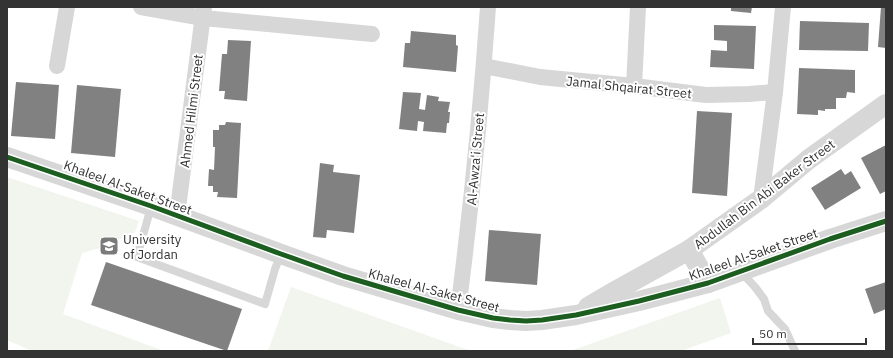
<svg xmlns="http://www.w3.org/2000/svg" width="893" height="358" font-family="'IBM Plex Sans',sans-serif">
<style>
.green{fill:#f1f5ed}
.building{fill:#818181}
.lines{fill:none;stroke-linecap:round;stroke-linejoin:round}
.service{stroke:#d7d7d7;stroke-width:8}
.minor{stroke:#d7d7d7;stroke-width:16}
.tertiary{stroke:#d7d7d7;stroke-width:20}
.cycleway-casing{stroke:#fff;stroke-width:8}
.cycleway{stroke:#1b5e20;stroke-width:5}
.labels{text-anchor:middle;stroke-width:4;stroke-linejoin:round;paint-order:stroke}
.street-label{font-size:13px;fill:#333;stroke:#fff}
.poi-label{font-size:13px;fill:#333;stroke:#fff;text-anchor:start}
</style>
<rect width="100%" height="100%" fill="#fff"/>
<g class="green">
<path d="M7,177L139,221L135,232L103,247L82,253L63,314L164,351H32L7,340Z"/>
<path d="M291,287L471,351H268Z"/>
<path d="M720,298L731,333L681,351H570Z"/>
</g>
<g class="building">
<path d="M731,7H752L751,13L731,11Z"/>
<path d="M881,7H886V48L878,47Z"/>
<path d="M800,21L869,23L868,51L799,50Z"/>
<path d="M714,25L756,26L754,69L710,67L711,50L727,51V41L714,40Z"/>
<path d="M411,31L456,35V45L458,46L456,72L403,67L405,43H410Z"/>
<path d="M228,40L251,41L247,101L224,99L225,91H219L222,54H227Z"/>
<path d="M799,68L855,70V93L847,92L846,98H836V109H825V111L818,110V115L797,114Z"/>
<path d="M16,82L59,85L55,139L11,136Z"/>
<path d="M77,85L121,89L115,157L71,153Z"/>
<path d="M403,92L421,93L419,109L425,110L427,95L439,97L438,101L450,102L448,112H450L449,123H447L446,133L423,131L424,122L418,121L417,131L399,129Z"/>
<path d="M697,111L732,113L727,196L692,193Z"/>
<path d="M226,122L241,123L237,198L217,197L218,192H213V186H208L209,169L214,170L215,147H213V130H219V125H225Z"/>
<path d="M886,145V191L880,194L861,158Z"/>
<path d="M320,163L334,165L333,172L360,175L354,233L327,230L326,238L313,237Z"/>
<path d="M841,169L845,175L851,171L861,188L825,210L811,188Z"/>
<path d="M489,230L541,234L537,285L485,281Z"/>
<path d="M106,262L242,309L227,351L91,305Z"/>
<path d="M886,282V309L874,314L865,289Z"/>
</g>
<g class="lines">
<g class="service">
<path d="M151,207L137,257L265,304L275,269L281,254"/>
<path d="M741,272L755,287L764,299L768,311L785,329L795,351"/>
</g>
<g class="minor">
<path d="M141,7L203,18L372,34"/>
<path d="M57,66L67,7"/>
<path d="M484,66L540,77L634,86L706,95L749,94L775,92"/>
<path d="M634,86L638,7"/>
<path d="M761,199L775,92L783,7"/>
<path d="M177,216L204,7"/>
<path d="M458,310C471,210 481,108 488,7"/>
</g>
<g class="tertiary">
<path d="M7,157L151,206L281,254L343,276L458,310L493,318L510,320L526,321L542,320L576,315L639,301L708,283L830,239L886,221"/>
<path d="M689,250L708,283"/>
<path d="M588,307L617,290L689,250L761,199L809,159L886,104"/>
</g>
<g class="cycleway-casing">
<path id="cycleway" d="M7,157L151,206L281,254L343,276L458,310L493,318L510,320L526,321L542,320L576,315L639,301L708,283L830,239L886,221"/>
</g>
<use href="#cycleway" class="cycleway"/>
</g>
<defs>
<g id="university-square" transform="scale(1)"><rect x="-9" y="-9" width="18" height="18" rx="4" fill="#7a7a7a" stroke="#fff"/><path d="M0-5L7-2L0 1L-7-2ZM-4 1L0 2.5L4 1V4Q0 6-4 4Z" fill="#fff"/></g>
</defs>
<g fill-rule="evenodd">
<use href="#university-square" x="109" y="246"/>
</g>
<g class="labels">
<g class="street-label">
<text transform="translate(629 87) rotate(6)" y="5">Jamal Shqairat Street</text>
<text transform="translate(191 111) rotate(-83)" y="5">Ahmed Hilmi Street</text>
<text transform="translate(475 159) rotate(-85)" y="5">Al-Awza'i Street</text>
<text transform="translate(128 187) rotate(20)" y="5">Khaleel Al-Saket Street</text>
<text transform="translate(764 194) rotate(-37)" y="5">Abdullah Bin Abi Baker Street</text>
<text transform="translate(753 254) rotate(-19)" y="5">Khaleel Al-Saket Street</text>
<text transform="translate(434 290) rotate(15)" y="5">Khaleel Al-Saket Street</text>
</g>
<g class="poi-label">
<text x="123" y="244">University<tspan x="123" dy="15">of Jordan</tspan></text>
</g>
</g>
<rect width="893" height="358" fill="none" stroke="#333333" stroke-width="16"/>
<path d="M753 338v6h113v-6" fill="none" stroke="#333333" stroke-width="2"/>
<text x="759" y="338" font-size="12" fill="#333333" stroke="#ffffff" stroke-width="3" paint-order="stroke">50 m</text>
</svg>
